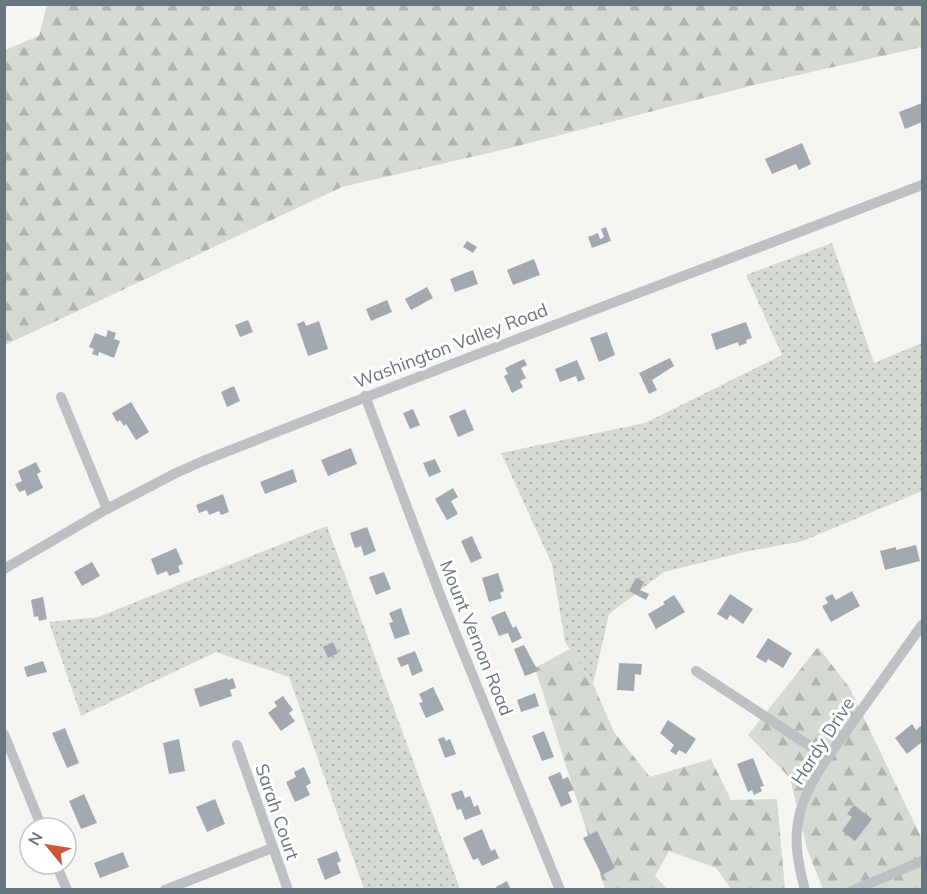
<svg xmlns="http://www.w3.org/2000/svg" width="927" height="894" font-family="Mulish,sans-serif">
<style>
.grass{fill:url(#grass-dots)}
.forest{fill:url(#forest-firs)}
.building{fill:#a3aaaf}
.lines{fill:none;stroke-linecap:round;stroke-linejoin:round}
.minor{stroke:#bdc1c4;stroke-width:10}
.labels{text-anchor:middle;stroke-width:6;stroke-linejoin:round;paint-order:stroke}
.street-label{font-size:18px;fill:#687680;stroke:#fff}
</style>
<defs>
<pattern id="grass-dots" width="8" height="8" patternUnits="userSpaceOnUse" patternTransform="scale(1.5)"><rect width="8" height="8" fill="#d5dad2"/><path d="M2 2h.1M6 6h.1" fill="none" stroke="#b1b5b0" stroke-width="1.8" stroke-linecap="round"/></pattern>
<pattern id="forest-firs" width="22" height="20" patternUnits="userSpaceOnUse" patternTransform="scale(1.5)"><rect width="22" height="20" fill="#d5dad2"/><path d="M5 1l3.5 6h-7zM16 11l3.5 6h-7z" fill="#b1b5b0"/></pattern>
</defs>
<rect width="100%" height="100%" fill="#f5f5f2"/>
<g class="grass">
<path d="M832,243L874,363L922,343V491L803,541L744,552L664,572L609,614L593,684L565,642L552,564L501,453L645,423L782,355L746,275Z"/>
<path d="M327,526L460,889H364L289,677L216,652L81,716L49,622L98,617Z"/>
</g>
<g class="forest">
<path d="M47,5L922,4V47L754,85L514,147L342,187L5,345V50L39,36Z"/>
<path d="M818,647L849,687L922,839V889H823L807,849L790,778L748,735Z"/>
<path d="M570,649L593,684L614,732L650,777L711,759L731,800L777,799L785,889H731L716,868L669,851L655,876L667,889H605L535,668Z"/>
</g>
<g class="building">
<path d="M922,103V122L905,129L899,112Z"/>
<path d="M802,143L811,164L799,170L796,164L772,174L765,159Z"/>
<path d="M606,227L611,241L592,248L588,237L598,233L600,239L604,237L601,229Z"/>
<path d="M467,241L477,247L473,253L463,247Z"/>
<path d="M534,259L540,275L513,285L507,270Z"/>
<path d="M473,270L478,284L455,292L450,279Z"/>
<path d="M427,287L433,298L411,310L405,299Z"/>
<path d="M387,300L392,312L371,321L366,309Z"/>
<path d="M248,320L253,332L240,337L235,325Z"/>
<path d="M304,321L306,326L319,321L328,349L308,356L297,324Z"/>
<path d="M746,322L752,338L746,340L747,343L739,346L738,342L716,350L711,334Z"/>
<path d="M108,330L116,333L114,339L120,341L114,358L99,352L98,356L92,354L94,349L89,347L95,333L106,337Z"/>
<path d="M607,332L615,355L599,362L590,338Z"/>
<path d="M670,358L674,366L652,380L657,390L649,394L639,373Z"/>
<path d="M524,359L527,365L521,368L526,378L520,381L523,387L512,393L504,376L508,374L505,368Z"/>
<path d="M577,360L585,379L578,382L576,376L560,382L555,369Z"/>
<path d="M234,386L240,401L227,407L221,392Z"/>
<path d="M131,402L149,432L136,440L126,424L124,426L120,420L117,422L112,413Z"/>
<path d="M413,409L420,425L410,429L403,413Z"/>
<path d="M465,409L474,430L458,437L449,416Z"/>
<path d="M351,448L357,464L328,476L321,460Z"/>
<path d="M435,459L441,472L429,477L423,463Z"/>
<path d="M36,462L41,472L37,474L43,488L27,496L25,490L19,492L15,484L22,481L18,471Z"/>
<path d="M293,469L297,482L265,494L260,482Z"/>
<path d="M453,488L458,497L451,501L458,514L447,520L435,499Z"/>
<path d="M223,494L229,512L221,515L219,511L209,515L207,510L199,513L196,505Z"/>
<path d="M367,527L376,551L364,556L361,546L355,548L350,533Z"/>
<path d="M472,536L482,558L471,563L461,541Z"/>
<path d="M916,545L920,561L885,570L880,551L896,547V550Z"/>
<path d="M176,548L183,564L178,566L180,572L169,576L167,571L157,575L151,559Z"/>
<path d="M92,562L100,576L82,586L74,572Z"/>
<path d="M384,572L391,589L376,595L369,577Z"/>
<path d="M498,573L504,591L500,593L502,598L489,602L482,578Z"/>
<path d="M636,578L644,582L640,590L649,594L646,600L629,591Z"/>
<path d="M852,591L860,606L831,622L822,606L828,603L825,598L832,594L836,600Z"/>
<path d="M730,594L753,609L743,624L730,615L727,620L717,614Z"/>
<path d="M674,595L685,612L656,629L648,614L665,604L663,602Z"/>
<path d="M43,597L47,619L39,621L38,616L34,617L31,600Z"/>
<path d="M401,608L410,634L395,639L389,623L393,622L389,613Z"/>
<path d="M505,611L513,628L516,626L522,638L512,643L508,633L499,636L491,617Z"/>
<path d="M768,638L792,653L783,668L768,659L766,663L756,657Z"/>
<path d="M333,642L338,653L328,658L323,647Z"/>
<path d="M524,645L538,671L525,676L514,649Z"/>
<path d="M415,651L423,671L412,676L408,664L401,667L397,658Z"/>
<path d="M43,661L47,672L27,677L24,667Z"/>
<path d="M619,663L642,664L641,675L635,674L634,691L617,690Z"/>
<path d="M227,678L228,680L233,678L236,688L230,690L232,696L200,707L194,689Z"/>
<path d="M433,687L444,710L426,718L419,703L423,702L419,694Z"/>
<path d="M535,693L539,706L521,712L517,700Z"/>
<path d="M283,696L293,710L289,713L295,721L281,731L268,713L277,706L274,702Z"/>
<path d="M668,720L696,739L686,754L679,750L676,755L670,751L674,745L660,733Z"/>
<path d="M912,724L916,730L922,725V742L907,754L895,738Z"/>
<path d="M65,728L79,763L67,768L52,733Z"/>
<path d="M544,731L554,757L542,761L532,736Z"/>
<path d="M444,737L446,741L450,739L456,754L445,758L438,739Z"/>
<path d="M179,739L185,771L169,774L163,743Z"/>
<path d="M753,758L764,786L760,787L762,791L754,795L752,790L748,792L737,764Z"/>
<path d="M304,767L311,783L306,786L310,795L295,802L286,782L296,777L294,772Z"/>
<path d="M560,772L563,779L568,777L574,790L568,792L572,802L561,807L548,777Z"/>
<path d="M462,790L465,798L470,796L474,807L478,805L481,814L465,820L461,809L457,810L451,794Z"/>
<path d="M84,794L97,823L81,829L69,801Z"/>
<path d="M215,799L225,824L207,832L196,807Z"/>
<path d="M854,805L872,819L855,841L842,831L852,817L847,814Z"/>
<path d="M482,829L491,851L495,849L499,858L482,866L478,858L473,860L463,838Z"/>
<path d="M597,831L615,868L602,875L583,838Z"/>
<path d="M337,851L341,861L337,863L341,873L325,880L317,859Z"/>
<path d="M123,852L129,867L100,878L94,863Z"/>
<path d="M507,881L511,890H497L496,887Z"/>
</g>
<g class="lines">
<g class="minor">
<path d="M365,396L444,605L560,890"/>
<path d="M61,397L107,509"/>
<path d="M4,569L107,509L176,473L203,461C442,366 683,277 922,185"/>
<path d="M696,671L828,758"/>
<path d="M4,734L42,828"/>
<path d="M237,745L288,890"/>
<path d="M56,864L67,890"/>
<path d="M165,890L272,848"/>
<path d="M805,890C798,864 793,839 800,813C808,781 832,752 850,726C874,692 898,659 922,625"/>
<path d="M854,890L922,861"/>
</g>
</g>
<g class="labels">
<g class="street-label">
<text transform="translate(451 346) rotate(-21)" y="6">Washington Valley Road</text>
<text transform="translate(476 638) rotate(68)" y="6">Mount Vernon Road</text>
<text transform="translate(823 741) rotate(-57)" y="6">Hardy Drive</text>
<text transform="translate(277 812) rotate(71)" y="6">Sarah Court</text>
</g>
</g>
<rect width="927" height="894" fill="none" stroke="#687680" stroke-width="12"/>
<g transform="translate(48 846) rotate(300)"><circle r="28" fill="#ffffff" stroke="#c3c8cc" stroke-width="1.5"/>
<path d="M0-4.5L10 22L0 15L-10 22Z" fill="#cf5438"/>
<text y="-9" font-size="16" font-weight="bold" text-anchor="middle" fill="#687680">N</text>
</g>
</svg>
